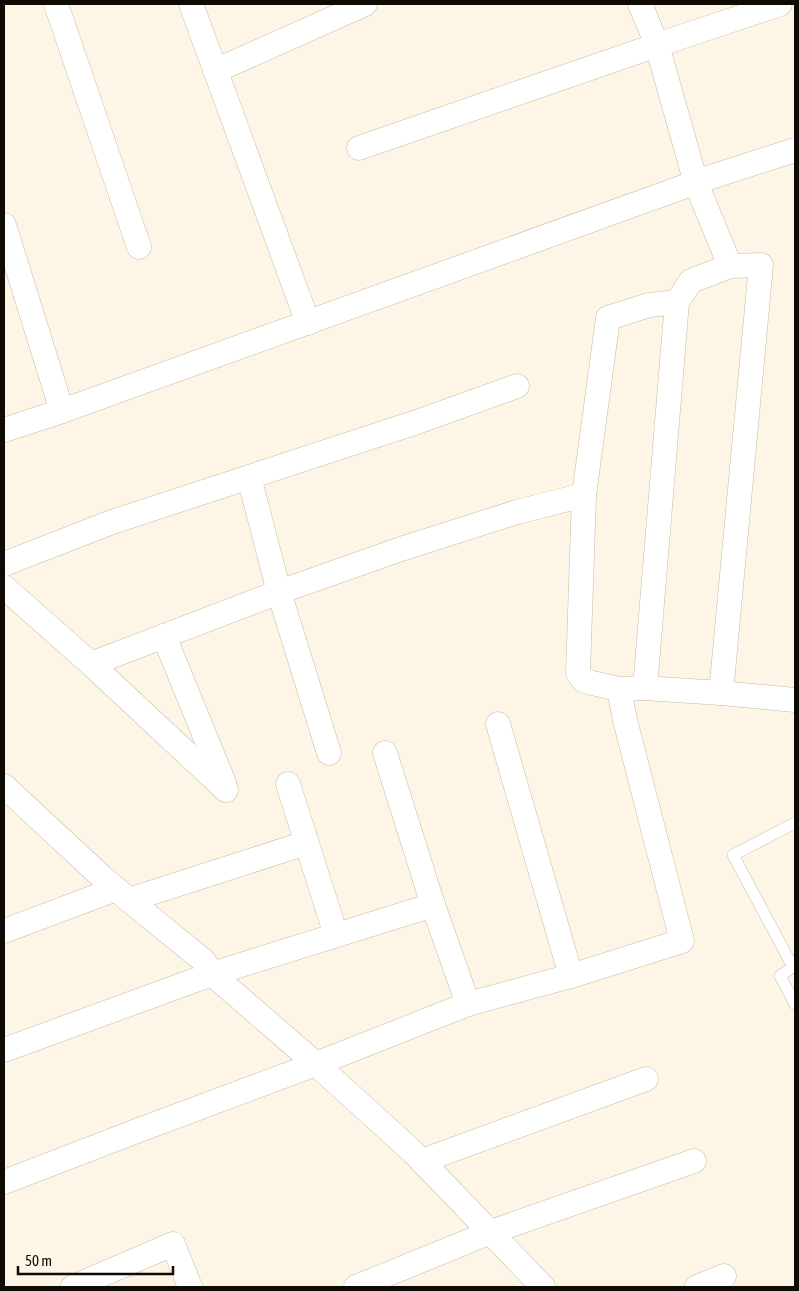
<svg xmlns="http://www.w3.org/2000/svg" width="799" height="1291" font-family="'Asap Condensed',sans-serif">
<style>
.lines{fill:none;stroke-linecap:round;stroke-linejoin:round}
.lane-casing{stroke:#c8bba2;stroke-width:12}
.street-casing{stroke:#c8bba2;stroke-width:25}
.lane{stroke:#fff;stroke-width:11}
.street{stroke:#fff;stroke-width:24}
</style>
<rect width="100%" height="100%" fill="#fdf5e6"/>
<g class="lines">
<g class="lane-casing">
<g id="lane">
<path d="M795,823L733,855L793,967L795,966"/>
<path d="M793,967L780,976L795,1004"/>
</g>
</g>
<g class="street-casing">
<g id="street">
<path d="M56,4L139,247"/>
<path d="M191,4L308,323"/>
<path d="M640,4L657,45L780,4"/>
<path d="M215,71L365,4"/>
<path d="M359,148L657,45L696,183L730,266L691,281L677,302L645,688"/>
<path d="M4,225L62,411"/>
<path d="M677,302L649,305L608,318L584,495L578,673L583,680L592,683L619,689L645,688L721,693L795,700"/>
<path d="M4,430L62,411L708,178L795,150"/>
<path d="M249,477L279,592L329,753"/>
<path d="M4,564L112,522L417,422L517,386"/>
<path d="M4,587L91,664L279,592L401,549L517,512L584,495"/>
<path d="M164,636L224,783"/>
<path d="M91,664L226,790"/>
<path d="M721,693L761,265L730,266"/>
<path d="M498,724L571,976"/>
<path d="M288,784L336,935"/>
<path d="M4,786L103,878L129,900L204,961L212,974L316,1064L413,1152L543,1287"/>
<path d="M129,900L306,843"/>
<path d="M433,905L468,1004"/>
<path d="M4,931L116,889"/>
<path d="M4,1050L212,974L433,905L385,753"/>
<path d="M422,1161L646,1079"/>
<path d="M4,1182L134,1132L316,1064L468,1004L571,976L682,941L625,720L619,689"/>
<path d="M73,1287L173,1244L190,1287"/>
<path d="M356,1287L491,1232L694,1161"/>
<path d="M697,1287L724,1276"/>
</g>
</g>
<use href="#lane" class="lane"/>
<use href="#street" class="street"/>
</g>
<rect width="799" height="1291" fill="none" stroke="#0f0a04" stroke-width="10"/>
<path d="M18 1266v8h155v-8" fill="none" stroke="#0f0a04" stroke-width="2.5"/>
<text x="25" y="1266" font-size="15" fill="#0f0a04" stroke="#fdf5e6" stroke-width="4" paint-order="stroke">50 m</text>
</svg>
